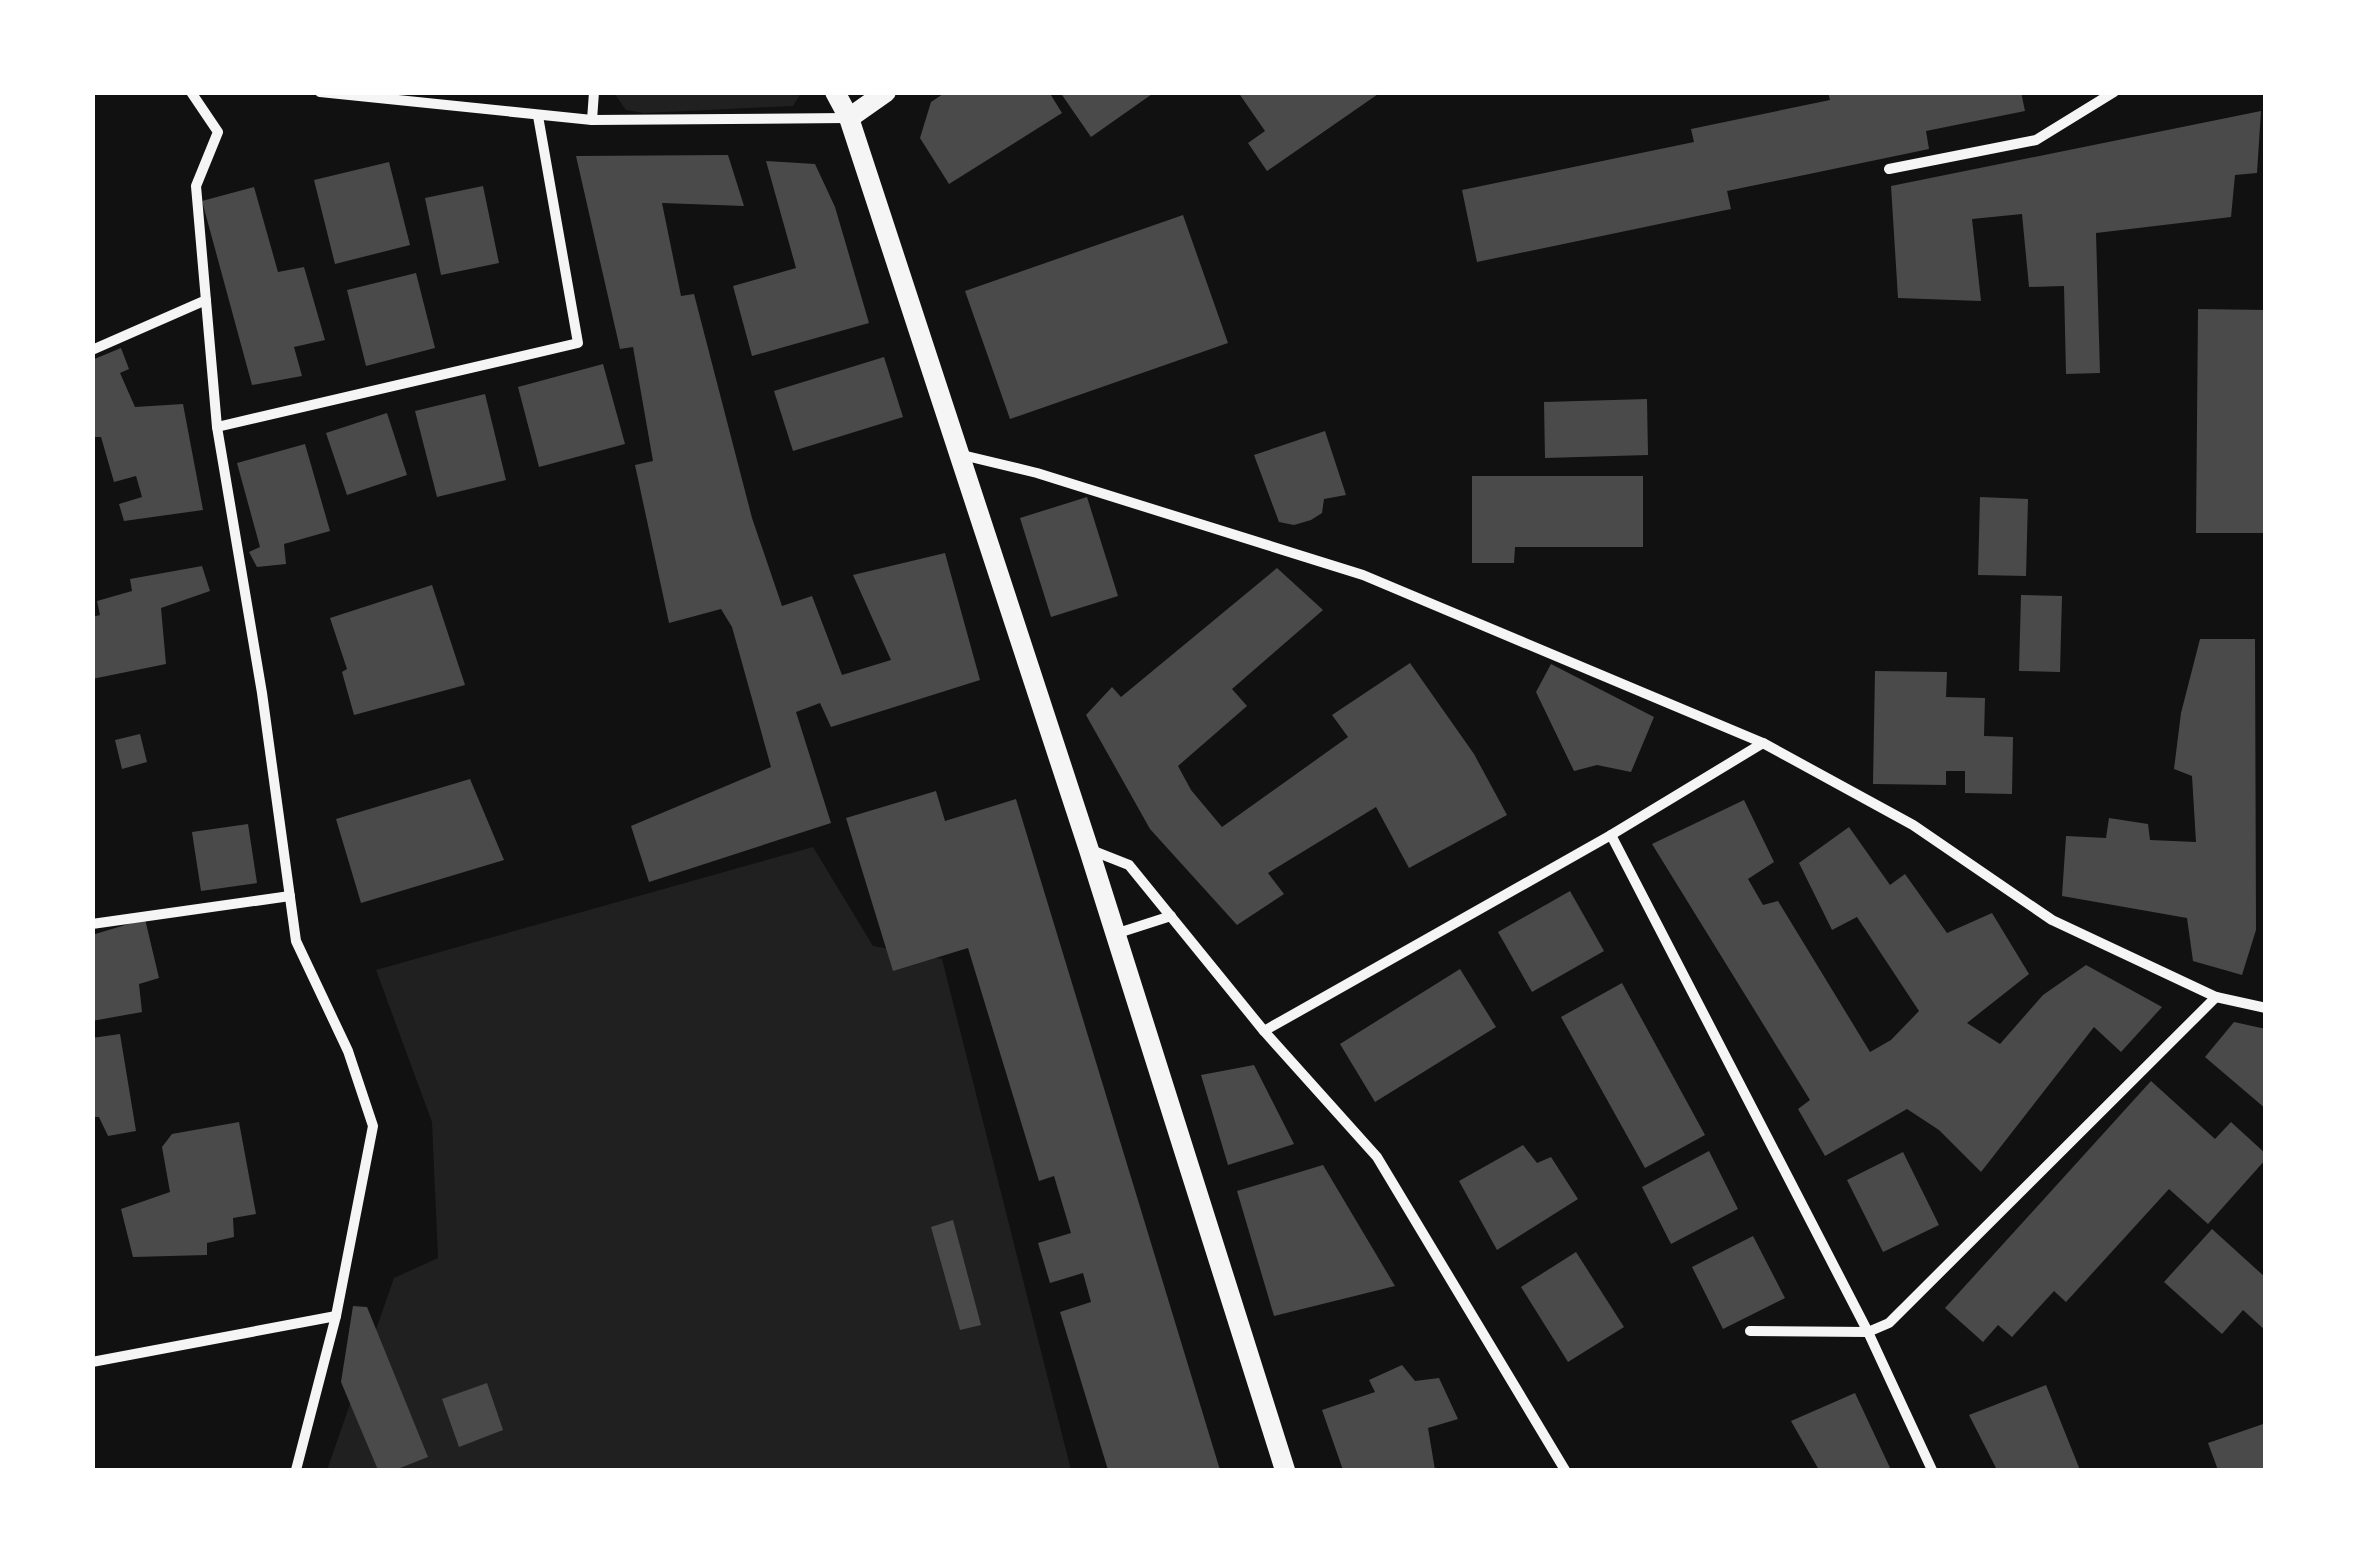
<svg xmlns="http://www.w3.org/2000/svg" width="2358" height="1563" font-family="Literata,serif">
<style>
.green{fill:#202020}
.building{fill:#4a4a4a}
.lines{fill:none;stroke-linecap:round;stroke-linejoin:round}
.minor{stroke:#f5f5f5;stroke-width:10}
.secondary{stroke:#f5f5f5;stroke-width:20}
</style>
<rect width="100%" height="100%" fill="#111"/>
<g class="green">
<path d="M614,93H801L793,106L644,113L626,110Z"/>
<path d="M813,847L873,946L942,959L1071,1470H327L394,1278L438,1258L432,1122L376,970Z"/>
</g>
<g class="building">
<path d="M946,92H1049L1062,113L949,184L920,138L931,102Z"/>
<path d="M1060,92H1155L1091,137Z"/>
<path d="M1238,92H1381L1267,171L1248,143L1265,131Z"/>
<path d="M1828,92H2021L2025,111L1926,131L1929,149L1727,191L1731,209L1477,262L1462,190L1694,142L1691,129L1830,100Z"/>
<path d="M2261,111L2257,173L2235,175L2231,217L2096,233L2100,373L2066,374L2064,286L2029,287L2022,214L1972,219L1981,301L1898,298L1891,186Z"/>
<path d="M728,155L744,206L662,203L681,296L694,294L752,518L782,606L812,596L842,675L891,660L853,575L945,553L980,680L831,727L820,703L796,712L831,823L649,882L631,826L771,767L732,627L721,609L669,623L635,465L653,461L633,347L620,349L576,156Z"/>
<path d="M766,161L815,164L835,207L869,323L752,356L733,286L796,268Z"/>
<path d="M389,162L410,245L335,264L314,180Z"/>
<path d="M483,186L499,263L441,275L425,198Z"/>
<path d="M254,187L278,272L304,267L325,340L294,347L302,376L252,385L202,201Z"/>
<path d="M1183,215L1228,343L1010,419L965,291Z"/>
<path d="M416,273L435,348L366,366L347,290Z"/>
<path d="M2198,309L2266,310L2264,533H2196Z"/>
<path d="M121,348L129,369L120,373L135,407L183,404L203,510L124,521L119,504L142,497L136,476L114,482L101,437H92V360Z"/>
<path d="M884,357L903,417L793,451L774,391Z"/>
<path d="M603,364L625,444L539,467L518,387Z"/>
<path d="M485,394L506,480L437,497L415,411Z"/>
<path d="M1647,399L1648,455L1545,458L1544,402Z"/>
<path d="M387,413L407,475L347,495L326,433Z"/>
<path d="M1325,431L1346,495L1324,499L1322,513L1311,520L1294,525L1279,522L1254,455Z"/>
<path d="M305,444L330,531L284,544L286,564L257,567L249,552L260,547L237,463Z"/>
<path d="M1472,476H1643V547H1515L1514,563H1472Z"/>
<path d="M1087,497L1118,596L1051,617L1020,518Z"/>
<path d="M1980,497L2028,499L2026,576L1978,575Z"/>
<path d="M202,566L210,591L161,608L166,664L92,679V617L100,615L97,601L132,591L130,579Z"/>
<path d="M1277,568L1323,610L1232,689L1247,706L1178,766L1191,790L1222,827L1348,737L1332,715L1410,663L1474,754L1507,815L1409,868L1376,807L1268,873L1284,894L1237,925L1150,829L1086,715L1112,687L1121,697Z"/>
<path d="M432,585L465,685L354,715L342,672L347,669L330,618Z"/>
<path d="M2021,595L2062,596L2060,672L2019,671Z"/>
<path d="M2200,639H2255L2256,930L2242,975L2193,961L2187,918L2062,896L2066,836L2106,838L2109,818L2148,824L2150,840L2196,842L2192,776L2174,769L2181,713Z"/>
<path d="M1551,664L1654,717L1631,772L1597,765L1574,771L1536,692Z"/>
<path d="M1875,671L1947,672L1946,697L1985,698L1984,736L2013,737L2012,794L1965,793V771H1946V785L1873,784Z"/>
<path d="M140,734L147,762L122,769L115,740Z"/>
<path d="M470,779L504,860L361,903L336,819Z"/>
<path d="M936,791L945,821L1016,799L1220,1470H1108L1060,1312L1091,1302L1083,1273L1050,1283L1038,1243L1071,1233L1054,1176L1039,1181L968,948L893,971L846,818Z"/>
<path d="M1744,800L1774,862L1748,879L1763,905L1778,901L1870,1052L1891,1040L1919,1011L1857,917L1832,930L1799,863L1849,827L1890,885L1905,874L1947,933L1992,913L2029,974L1967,1023L2000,1044L2043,995L2086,965L2162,1007L2121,1052L2094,1027L1981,1172L1939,1130L1907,1109L1825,1156L1798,1109L1810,1100L1652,844Z"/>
<path d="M248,824L257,883L201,891L192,832Z"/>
<path d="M1570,891L1604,951L1532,992L1498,932Z"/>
<path d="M145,919L159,978L139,984L142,1012L92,1021V935Z"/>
<path d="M1460,969L1496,1027L1375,1102L1340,1044Z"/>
<path d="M1622,983L1705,1135L1645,1168L1561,1017Z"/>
<path d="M2234,1022L2266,1029V1109L2205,1057Z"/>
<path d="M120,1034L136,1131L108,1136L99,1117H92V1038Z"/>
<path d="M1254,1065L1294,1144L1228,1165L1201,1075Z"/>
<path d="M2151,1081L2215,1139L2231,1122L2266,1154V1159L2208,1224L2169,1189L2066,1302L2054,1291L2012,1337L1998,1325L1983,1342L1945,1308Z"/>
<path d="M239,1122L256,1214L233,1218L234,1237L207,1243V1255L133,1257L121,1209L170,1192L162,1147L172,1134Z"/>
<path d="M1523,1145L1537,1163L1551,1157L1578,1199L1497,1250L1459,1181Z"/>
<path d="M1709,1151L1738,1209L1671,1244L1642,1187Z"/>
<path d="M1903,1152L1939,1225L1883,1252L1847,1180Z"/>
<path d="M1323,1165L1395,1286L1274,1316L1237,1191Z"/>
<path d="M953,1220L981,1325L960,1330L931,1227Z"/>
<path d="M2212,1229L2266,1278V1331L2243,1310L2222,1334L2164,1282Z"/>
<path d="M1753,1236L1785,1298L1723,1329L1692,1267Z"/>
<path d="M1576,1252L1624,1327L1568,1362L1521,1287Z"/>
<path d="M353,1306L367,1307L428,1457L395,1470H378L341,1382Z"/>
<path d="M1402,1365L1415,1381L1439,1378L1458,1419L1428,1428L1435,1470H1343L1322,1410L1375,1392L1369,1380Z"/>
<path d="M487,1383L503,1430L459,1447L442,1399Z"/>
<path d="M2046,1385L2080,1470H1997L1969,1415Z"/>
<path d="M1855,1393L1891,1470H1819L1791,1421Z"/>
<path d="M2266,1423V1470H2218L2208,1443Z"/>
</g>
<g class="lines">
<g class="minor">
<path d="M191,92L218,132L196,186L217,427L262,693L296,941L348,1051L373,1126L336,1316L296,1470"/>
<path d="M320,92L592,120L847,118"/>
<path d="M592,120L594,92"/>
<path d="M1889,169L2036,140L2114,92"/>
<path d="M92,350L206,300"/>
<path d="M217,427L578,343L538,116"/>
<path d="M958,454L1037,473L1363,575L1763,743L1913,825L2052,920L2216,997L2266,1008"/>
<path d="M1611,835L1868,1332L1932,1470"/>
<path d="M1091,850L1129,865L1264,1031L1377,1157L1565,1470"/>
<path d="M92,924L290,896"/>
<path d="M1115,934L1171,916"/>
<path d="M1264,1031L1611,835L1763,743"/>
<path d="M1750,1331L1868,1332L1889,1323L2216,997"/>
<path d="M92,1362L336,1316"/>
</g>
<g class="secondary">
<path d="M835,92L849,118L1089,850L1285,1470"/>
<path d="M849,118L886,92"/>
</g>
</g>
<rect width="2358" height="1563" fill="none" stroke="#ffffff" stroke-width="190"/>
</svg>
